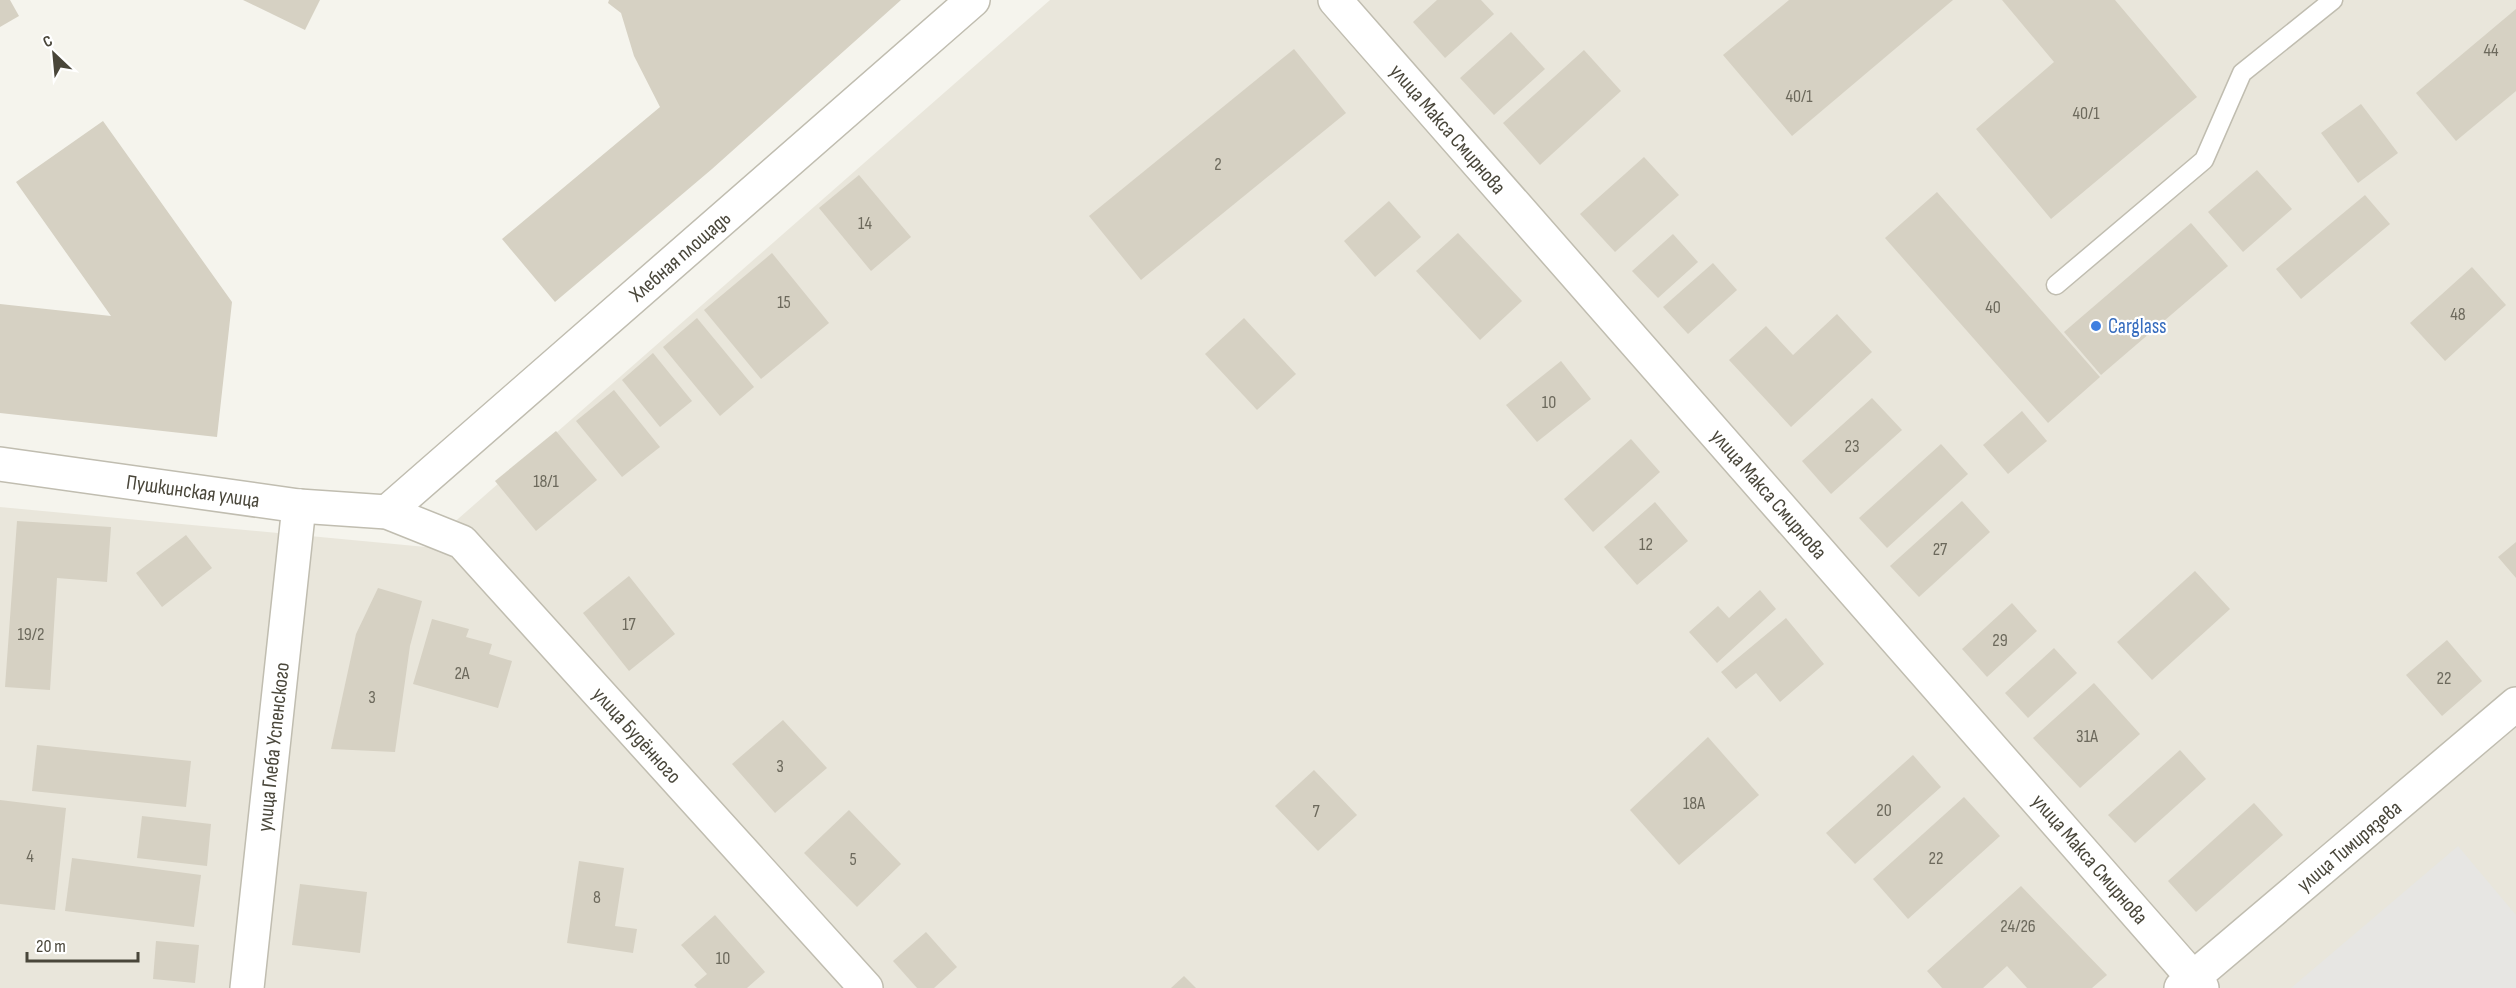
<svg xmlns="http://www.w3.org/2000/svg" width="2516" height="988" font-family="'Sofia Sans Condensed',sans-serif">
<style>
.residential{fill:#e9e6db}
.parking{fill:#e7e6e3}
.building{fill:#d6d1c3}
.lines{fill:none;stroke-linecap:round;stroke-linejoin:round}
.service-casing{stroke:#c0bdb0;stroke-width:21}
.minor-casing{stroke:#c0bdb0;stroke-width:36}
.service{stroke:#fff;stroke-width:18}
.minor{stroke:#fff;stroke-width:33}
.shop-dot{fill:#3f7fe0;stroke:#fff;stroke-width:2}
.labels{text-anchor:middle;stroke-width:4.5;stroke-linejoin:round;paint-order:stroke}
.number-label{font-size:18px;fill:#6c695c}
.street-label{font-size:21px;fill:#49463a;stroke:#fff}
.shop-label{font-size:21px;fill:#366cbe;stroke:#fff;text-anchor:start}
</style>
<rect width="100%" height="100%" fill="#f5f4ed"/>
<path class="residential" d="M1050,0H2516V988H0V507L426,547Z"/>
<path class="parking" d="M2458,846L2516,915V988H2291Z"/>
<g class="building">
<path d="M0,0H10L19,16L0,27Z"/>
<path d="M243,0H320L305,30Z"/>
<path d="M609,0H901L712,169L555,302L502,239L660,107L634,56L621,13L608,3Z"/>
<path d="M1437,0H1481L1494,14L1445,58L1413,22Z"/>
<path d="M1789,0H1953L1792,136L1723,55Z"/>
<path d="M2002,0H2115L2197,97L2051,219L1976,129L2054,62Z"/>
<path d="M2516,9V91L2456,141L2416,93Z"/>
<path d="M1511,32L1545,69L1494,115L1460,78Z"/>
<path d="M1294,49L1346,113L1141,280L1089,216Z"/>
<path d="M1584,50L1621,91L1540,165L1503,123Z"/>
<path d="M2361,104L2398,153L2358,183L2321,133Z"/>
<path d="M103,121L232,302L217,437L0,413V304L111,316L16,182Z"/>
<path d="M1644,157L1679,195L1615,252L1580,214Z"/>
<path d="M2257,170L2292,209L2243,252L2208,212Z"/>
<path d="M859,175L911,237L871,271L819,208Z"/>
<path d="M1937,192L2100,377L2048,423L1885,238Z"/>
<path d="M2365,195L2390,224L2301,299L2276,269Z"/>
<path d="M1389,201L1421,237L1375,277L1344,241Z"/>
<path d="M2191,223L2228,266L2101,375L2064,332Z"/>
<path d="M1458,233L1522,301L1480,340L1416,271Z"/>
<path d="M1673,234L1698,262L1658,298L1632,271Z"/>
<path d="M772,253L829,323L761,379L704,310Z"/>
<path d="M1713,263L1737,290L1688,334L1663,307Z"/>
<path d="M2472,267L2506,305L2445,361L2410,323Z"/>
<path d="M1837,314L1872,352L1791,427L1729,360L1766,326L1793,355Z"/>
<path d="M697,318L754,387L720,416L663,347Z"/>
<path d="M1244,318L1296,374L1257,410L1205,354Z"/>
<path d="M653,353L692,401L660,427L622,380Z"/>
<path d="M1561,361L1591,399L1537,442L1506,405Z"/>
<path d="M614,390L660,447L622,477L576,421Z"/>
<path d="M1872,398L1902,430L1831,494L1802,461Z"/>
<path d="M2022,411L2047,441L2008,474L1983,445Z"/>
<path d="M556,431L597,480L536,531L495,481Z"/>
<path d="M1631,439L1660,472L1593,532L1564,499Z"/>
<path d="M1941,444L1968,474L1887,548L1859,518Z"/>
<path d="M1962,501L1990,532L1919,597L1890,566Z"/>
<path d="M1655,502L1688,541L1637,585L1604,547Z"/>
<path d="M17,521L111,527L107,582L57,578L50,690L5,687Z"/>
<path d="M186,535L212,568L162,607L136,573Z"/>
<path d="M2516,542V578L2498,557Z"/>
<path d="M2195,571L2230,609L2152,680L2117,642Z"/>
<path d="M629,576L675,634L629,671L583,613Z"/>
<path d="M378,588L422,601L410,646L395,752L331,749L356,634Z"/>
<path d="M1760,590L1776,609L1717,663L1689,632L1718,606L1729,618Z"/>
<path d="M2012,603L2037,631L1987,677L1962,649Z"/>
<path d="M1786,618L1824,664L1780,702L1756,673L1736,689L1721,672Z"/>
<path d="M432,619L469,629L466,637L492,644L489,654L512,661L498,708L413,684Z"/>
<path d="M2447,640L2482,681L2442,716L2406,675Z"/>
<path d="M2054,648L2077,673L2028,718L2005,693Z"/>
<path d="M2094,683L2140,734L2080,788L2033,738Z"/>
<path d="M783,720L827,768L775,813L732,764Z"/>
<path d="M1708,737L1759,795L1679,865L1630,810Z"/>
<path d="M37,745L191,761L186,807L32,791Z"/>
<path d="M2180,750L2206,779L2135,843L2108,815Z"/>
<path d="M1913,755L1941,787L1855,864L1826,833Z"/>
<path d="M1314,770L1357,815L1318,851L1275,806Z"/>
<path d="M1964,797L2000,836L1908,919L1873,879Z"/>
<path d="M0,800L66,808L55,910L0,904Z"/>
<path d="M2254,803L2283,835L2196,912L2168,881Z"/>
<path d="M849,810L901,864L857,907L804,853Z"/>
<path d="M142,816L211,824L207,866L137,858Z"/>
<path d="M72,858L201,875L194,927L65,911Z"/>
<path d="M579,861L624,868L615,926L637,929L633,953L567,943Z"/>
<path d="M300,884L367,892L360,953L292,945Z"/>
<path d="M2021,886L2107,975L2092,988H2027L2007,966L1983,988H1942L1927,971Z"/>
<path d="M715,915L765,972L747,988H697L694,985L707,974L681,945Z"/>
<path d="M926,932L957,967L934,988H917L893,961Z"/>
<path d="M156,941L199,945L195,983L153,979Z"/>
<path d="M1184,976L1196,988H1171Z"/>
</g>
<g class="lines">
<g class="service-casing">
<path id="service" d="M2056,285L2204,160L2242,73L2333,0"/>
</g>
<g class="minor-casing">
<g id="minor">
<path d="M1335,0L2202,988"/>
<path d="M0,464L299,506L387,512L462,542L866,988"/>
<path d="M387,512L973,0"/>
<path d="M247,988L299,506"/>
<path d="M2181,988L2516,704"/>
</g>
</g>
<use href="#service" class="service"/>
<use href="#minor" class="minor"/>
</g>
<circle class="shop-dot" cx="2096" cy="326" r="6"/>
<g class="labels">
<g class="number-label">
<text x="2491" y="56">44</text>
<text x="1799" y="102">40/1</text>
<text x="2086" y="119">40/1</text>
<text x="1218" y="170">2</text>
<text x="865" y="229">14</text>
<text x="784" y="308">15</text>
<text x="1993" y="313">40</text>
<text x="2458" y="320">48</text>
<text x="1549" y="408">10</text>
<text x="1852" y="452">23</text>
<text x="546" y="487">18/1</text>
<text x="1646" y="550">12</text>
<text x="1940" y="555">27</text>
<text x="629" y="630">17</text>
<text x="31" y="640">19/2</text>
<text x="2000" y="646">29</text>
<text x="462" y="679">2А</text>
<text x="2444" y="684">22</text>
<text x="372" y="703">3</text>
<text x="2087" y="742">31А</text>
<text x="780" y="772">3</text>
<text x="1694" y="809">18А</text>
<text x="1884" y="816">20</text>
<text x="1316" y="817">7</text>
<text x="30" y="862">4</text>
<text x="1936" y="864">22</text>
<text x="853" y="865">5</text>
<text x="597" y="903">8</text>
<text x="2018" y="932">24/26</text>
<text x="723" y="964">10</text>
</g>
<g class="street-label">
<text transform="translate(1448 129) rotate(49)" y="7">улица Макса Смирнова</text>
<text transform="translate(680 256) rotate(-41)" y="7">Хлебная площадь</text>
<text transform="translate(193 491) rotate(8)" y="7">Пушкинская улица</text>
<text transform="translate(1769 494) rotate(49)" y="7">улица Макса Смирнова</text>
<text transform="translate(637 735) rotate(48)" y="7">улица Будённого</text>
<text transform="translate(273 747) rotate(-84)" y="7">улица Глеба Успенского</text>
<text transform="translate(2349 846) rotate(-40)" y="7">улица Тимирязева</text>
<text transform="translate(2090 859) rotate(49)" y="7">улица Макса Смирнова</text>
</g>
<g class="shop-label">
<text x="2108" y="333">Carglass</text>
</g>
</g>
<g transform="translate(54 54) rotate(334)" stroke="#ffffff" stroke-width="4.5" paint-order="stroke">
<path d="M0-4.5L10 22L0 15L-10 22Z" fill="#49463a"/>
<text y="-9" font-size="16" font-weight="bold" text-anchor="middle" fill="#49463a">С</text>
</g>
<path d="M27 952v9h111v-9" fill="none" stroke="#49463a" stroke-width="3"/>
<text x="36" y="952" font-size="18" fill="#49463a" stroke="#ffffff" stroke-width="4.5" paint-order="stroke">20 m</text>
</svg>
